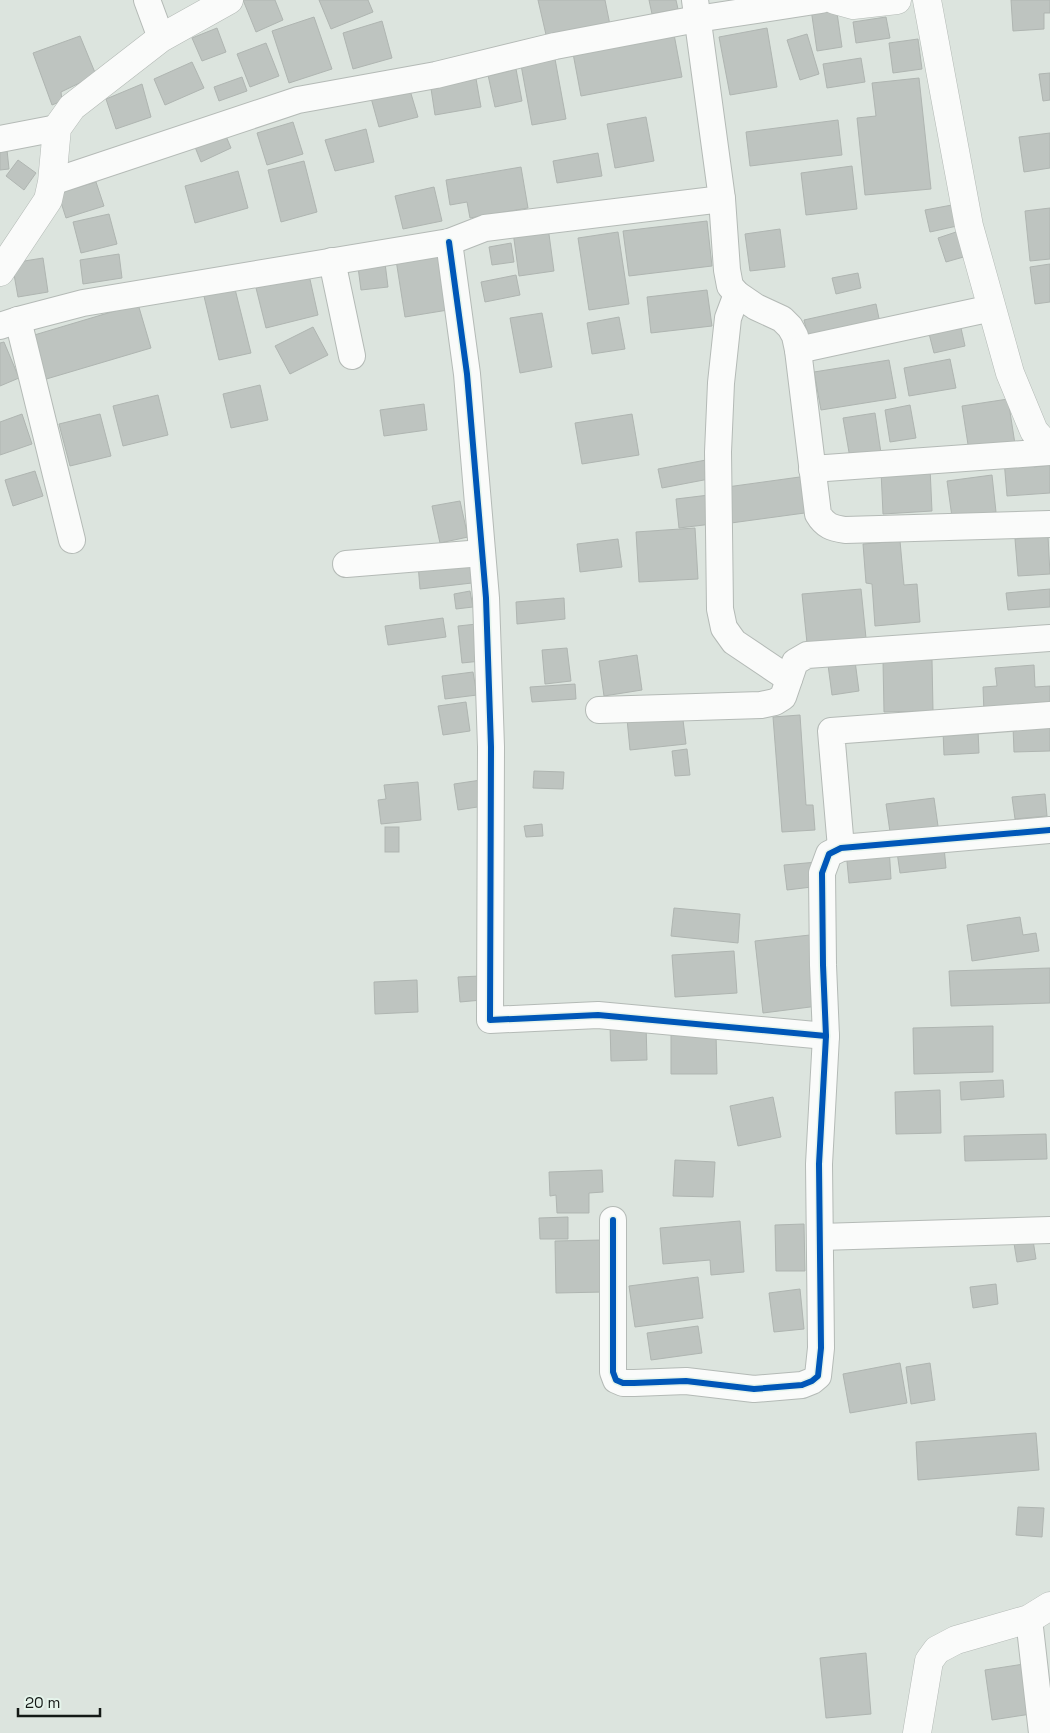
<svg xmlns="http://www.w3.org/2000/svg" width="1050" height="1733" font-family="'Space Grotesk',sans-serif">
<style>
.building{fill:#bec4c0;stroke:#afb5b1}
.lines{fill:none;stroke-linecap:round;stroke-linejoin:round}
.minor-casing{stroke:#b4bab6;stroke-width:28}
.tertiary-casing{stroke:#b4bab6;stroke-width:29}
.secondary-casing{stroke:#b4bab6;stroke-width:29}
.minor{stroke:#fafbfa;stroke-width:26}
.tertiary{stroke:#fafbfa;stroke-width:28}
.secondary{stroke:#fafbfa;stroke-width:28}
.cycleway-casing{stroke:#e5f4eb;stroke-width:9}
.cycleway{stroke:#0057b8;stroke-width:6}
</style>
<rect width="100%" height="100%" fill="#dce4de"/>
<g class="building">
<path d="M243,0H275L283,20L256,32Z"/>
<path d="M319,0H368L373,12L331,29Z"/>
<path d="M538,0H605L610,25L547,39Z"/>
<path d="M649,0H676L678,9L652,14Z"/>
<path d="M1011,0H1050V13H1044V29L1013,31Z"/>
<path d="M836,6L842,47L817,51L811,9Z"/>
<path d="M314,17L332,69L289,83L272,31Z"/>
<path d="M886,17L890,38L856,43L853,22Z"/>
<path d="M382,21L392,58L353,69L343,33Z"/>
<path d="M217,28L226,52L202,61L192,38Z"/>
<path d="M767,28L777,87L730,95L719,37Z"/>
<path d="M673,29L682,77L581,96L572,48Z"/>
<path d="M807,34L819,74L800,80L787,40Z"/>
<path d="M80,36L96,75L61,92L62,101L52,105L33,53Z"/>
<path d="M918,39L922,69L893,73L889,43Z"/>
<path d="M266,43L279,76L250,87L237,54Z"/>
<path d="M861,58L865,82L827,88L823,64Z"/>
<path d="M555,59L566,119L532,125L521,65Z"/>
<path d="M192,62L204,88L165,105L154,79Z"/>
<path d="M516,69L522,101L495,107L488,75Z"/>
<path d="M475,73L481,107L435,115L430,82Z"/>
<path d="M1050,73V100L1043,101L1039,74Z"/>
<path d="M242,77L247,91L219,101L214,87Z"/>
<path d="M919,78L931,189L865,195L857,118L876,116L872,83Z"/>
<path d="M142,84L151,117L116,129L106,99Z"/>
<path d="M409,87L418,117L379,127L371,98Z"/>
<path d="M646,117L654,161L615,168L607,124Z"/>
<path d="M838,120L842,155L750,166L746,132Z"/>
<path d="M293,122L303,154L267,165L257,133Z"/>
<path d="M223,129L231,148L201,162L193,142Z"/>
<path d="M366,129L374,162L335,171L325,140Z"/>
<path d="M1050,133V168L1024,172L1019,137Z"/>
<path d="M7,150L9,169L0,170V151Z"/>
<path d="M598,153L602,176L557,183L553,161Z"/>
<path d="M18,160L36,173L24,190L6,176Z"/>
<path d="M304,161L317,212L281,222L268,170Z"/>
<path d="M852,166L857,209L806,215L801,173Z"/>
<path d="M521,167L528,208L470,218L467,202L450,205L446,180Z"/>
<path d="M238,171L248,208L195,223L185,186Z"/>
<path d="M96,182L104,206L66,218L58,193Z"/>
<path d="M434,187L442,221L403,229L395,196Z"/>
<path d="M952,205L957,226L930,232L925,210Z"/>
<path d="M1050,208V259L1030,261L1025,211Z"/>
<path d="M109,214L117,244L81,253L73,222Z"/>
<path d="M707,221L712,266L629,276L623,231Z"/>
<path d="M548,227L554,271L519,276L513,232Z"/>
<path d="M780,229L785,267L750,271L745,234Z"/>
<path d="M959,231L967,256L946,262L938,238Z"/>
<path d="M618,232L629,304L589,310L578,238Z"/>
<path d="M511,243L514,262L492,265L489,247Z"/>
<path d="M440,253L448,310L405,317L396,260Z"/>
<path d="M119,254L122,278L83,284L80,260Z"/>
<path d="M43,258L48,292L18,297L12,263Z"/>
<path d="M385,263L388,287L361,290L358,267Z"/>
<path d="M1050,264V302L1035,304L1030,267Z"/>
<path d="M858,273L861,288L836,294L832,278Z"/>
<path d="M309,275L318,315L266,328L256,288Z"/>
<path d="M516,275L520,295L485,302L481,282Z"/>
<path d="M234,285L251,353L219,360L203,292Z"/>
<path d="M707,290L712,326L651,333L647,297Z"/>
<path d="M138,304L151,348L43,380L31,336Z"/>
<path d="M876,304L881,328L810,344L804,320Z"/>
<path d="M542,313L552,367L520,373L510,318Z"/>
<path d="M619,317L625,349L592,354L587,323Z"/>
<path d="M959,319L965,346L934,353L927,326Z"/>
<path d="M313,327L328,355L290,374L275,346Z"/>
<path d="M4,342L19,378L0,386V343Z"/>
<path d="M950,359L956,388L909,396L904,368Z"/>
<path d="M889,360L896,398L821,410L814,372Z"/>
<path d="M260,385L268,420L231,428L223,394Z"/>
<path d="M158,395L168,435L123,446L113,406Z"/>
<path d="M1008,399L1015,444L969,451L962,406Z"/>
<path d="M424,404L427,430L384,436L380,410Z"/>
<path d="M910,405L916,438L890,442L885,410Z"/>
<path d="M875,413L881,453L850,458L843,418Z"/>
<path d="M22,414L32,444L0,455V422Z"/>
<path d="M100,414L111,456L70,466L59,424Z"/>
<path d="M632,414L639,455L582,464L575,423Z"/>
<path d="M1029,459L1034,467L1050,465V493L1007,496L1004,460Z"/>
<path d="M706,460L709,479L662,488L658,469Z"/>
<path d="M930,468L932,511L883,514L881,471Z"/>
<path d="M35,471L43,496L13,506L5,480Z"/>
<path d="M992,475L996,512L952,517L947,481Z"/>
<path d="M807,476L812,512L731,523L727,487Z"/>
<path d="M709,495L712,524L679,528L676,499Z"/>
<path d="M460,501L468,537L440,543L432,506Z"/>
<path d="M695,528L698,579L639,582L636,532Z"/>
<path d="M1048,536L1050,574L1018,576L1015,539Z"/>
<path d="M618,539L622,567L580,572L577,544Z"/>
<path d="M900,541L904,585L917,584L920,622L875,626L872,584L866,583L863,544Z"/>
<path d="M470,558L472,583L420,589L418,564Z"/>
<path d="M861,589L866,638L807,643L802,594Z"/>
<path d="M1050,589V607L1008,610L1006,593Z"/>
<path d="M470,591L473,607L456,609L454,594Z"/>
<path d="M564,598L565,619L517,624L516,602Z"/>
<path d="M443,618L446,637L388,645L385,626Z"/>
<path d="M477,624L481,661L462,663L458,626Z"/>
<path d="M567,648L571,681L545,684L542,650Z"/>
<path d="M637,655L642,690L604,696L599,661Z"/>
<path d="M932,660L933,711L884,712L883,661Z"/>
<path d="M855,661L859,691L832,695L828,665Z"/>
<path d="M1034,665L1035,687L1050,686V709L984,713L983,687L997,686L995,668Z"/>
<path d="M473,672L477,695L445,699L442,676Z"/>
<path d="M575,684L576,699L532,702L530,687Z"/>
<path d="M466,702L470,731L443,735L438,706Z"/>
<path d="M682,712L686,744L630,750L627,719Z"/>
<path d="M800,715L806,805H813L815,830L782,832L773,717Z"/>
<path d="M1050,726V751L1014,752L1013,727Z"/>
<path d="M978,730L979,753L944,755L943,731Z"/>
<path d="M687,749L690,775L675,776L672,751Z"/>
<path d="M534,771L564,772L563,789L533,788Z"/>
<path d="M481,780L484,806L458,810L454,784Z"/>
<path d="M418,782L421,820L381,824L378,800L386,799L384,785Z"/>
<path d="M1045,794L1047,816L1015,819L1012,797Z"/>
<path d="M934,798L939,833L891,839L886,804Z"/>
<path d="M542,824L543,836L526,837L524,826Z"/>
<rect x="385" y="827" width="14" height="25"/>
<path d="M889,847L891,879L849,883L846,851Z"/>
<path d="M944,847L946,868L900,873L897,852Z"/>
<path d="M817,862L820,886L787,890L784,865Z"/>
<path d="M674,908L740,914L738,943L671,936Z"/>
<path d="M1020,917L1023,935L1036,933L1039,951L972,961L967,925Z"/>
<path d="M810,935L818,1006L763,1013L755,941Z"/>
<path d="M734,951L737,993L675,997L672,955Z"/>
<path d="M1050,968V1003L951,1006L949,971Z"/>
<path d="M480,976L482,1000L460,1002L458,977Z"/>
<path d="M417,980L418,1012L375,1014L374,982Z"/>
<path d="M646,1024L647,1060L611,1061L610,1025Z"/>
<path d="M993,1026V1072L914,1074L913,1028Z"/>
<path d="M716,1034L717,1074H671V1035Z"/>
<path d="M1003,1080L1004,1097L961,1100L960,1082Z"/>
<path d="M940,1090L941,1133L896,1134L895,1092Z"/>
<path d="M773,1097L781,1137L738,1146L730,1106Z"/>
<path d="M1046,1134L1047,1159L965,1161L964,1136Z"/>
<path d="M675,1160L715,1162L713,1197L673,1196Z"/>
<path d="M602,1170L603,1192L589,1193V1213H557L556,1195L550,1196L549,1172Z"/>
<path d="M568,1217V1239H540L539,1218Z"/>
<path d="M740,1221L744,1272L711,1275L710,1260L663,1264L660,1228Z"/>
<path d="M804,1224L805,1271H776L775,1225Z"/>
<path d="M1032,1234L1036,1259L1017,1262L1013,1237Z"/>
<path d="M603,1240L604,1292L556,1293L555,1241Z"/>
<path d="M698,1277L703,1318L635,1327L629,1286Z"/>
<path d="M996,1284L998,1304L973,1308L970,1287Z"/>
<path d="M800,1289L804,1329L774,1332L769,1293Z"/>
<path d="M698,1326L702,1353L651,1360L647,1333Z"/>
<path d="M900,1363L907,1403L850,1413L843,1374Z"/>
<path d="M930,1363L935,1400L911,1404L906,1367Z"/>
<path d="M1036,1433L1039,1470L918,1480L916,1442Z"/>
<path d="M1018,1507L1044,1508L1042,1537L1016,1535Z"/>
<path d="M866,1653L871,1714L826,1718L820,1658Z"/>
<path d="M1024,1664L1031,1714L992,1720L985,1670Z"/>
</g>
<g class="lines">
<g class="minor-casing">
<g id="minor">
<path d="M147,0L161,38"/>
<path d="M695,0L722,199L727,270L730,286L737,294L756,307L782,319L790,327L795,336L798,350L818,514C825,526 832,528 845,530L1050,524"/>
<path d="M0,139L57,128"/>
<path d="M52,182L298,100L436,75L555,46L697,19L821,0"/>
<path d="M449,242L467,374L486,598L491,747L490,1020L598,1015L826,1036"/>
<path d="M332,261L352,356"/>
<path d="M737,294L728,318L721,383L718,452L720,609L724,628L734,642L789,679"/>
<path d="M18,320L72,540"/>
<path d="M0,326L18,320L83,303L449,242L485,228L722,199"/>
<path d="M798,350L992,308"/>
<path d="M812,469L1050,452"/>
<path d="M346,564L482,553"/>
<path d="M599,710L761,705L775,702L783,697L795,662L807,655L1050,638"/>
<path d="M841,848L831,731L1050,715"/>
<path d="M613,1220V1372L616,1380L623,1383H634L686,1381L754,1389L802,1385L812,1381L818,1376L821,1348L819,1164L826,1036L823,965L822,873L829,854L841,848L1050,830"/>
<path d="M820,1237L1050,1230"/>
<path d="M1029,1619L1042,1733"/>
</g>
</g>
<g class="tertiary-casing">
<path id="tertiary" d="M0,272L48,200L52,182L57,128L72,107L161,38L229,0"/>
</g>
<g class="secondary-casing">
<g id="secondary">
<path d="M835,0L853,5L897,0"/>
<path d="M927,0L969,226L1010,373L1034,431L1050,449"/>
<path d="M917,1733L929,1661L937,1650L956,1640L1029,1619L1050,1606"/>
</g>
</g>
<use href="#minor" class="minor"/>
<use href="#tertiary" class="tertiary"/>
<use href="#secondary" class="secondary"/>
<g class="cycleway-casing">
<g id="cycleway">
<path d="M449,242L467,374L486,598L491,747L490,1020L598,1015L826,1036"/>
<path d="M613,1220V1372L616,1380L623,1383H634L686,1381L754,1389L802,1385L812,1381L818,1376L821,1348L819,1164L826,1036L823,965L822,873L829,854L841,848L1050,830"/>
</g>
</g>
<use href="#cycleway" class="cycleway"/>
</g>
<path d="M18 1708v8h82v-8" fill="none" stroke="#141916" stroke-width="2.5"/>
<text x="25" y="1708" font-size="15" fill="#141916" stroke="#e5f4eb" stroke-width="4" paint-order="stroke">20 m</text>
</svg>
